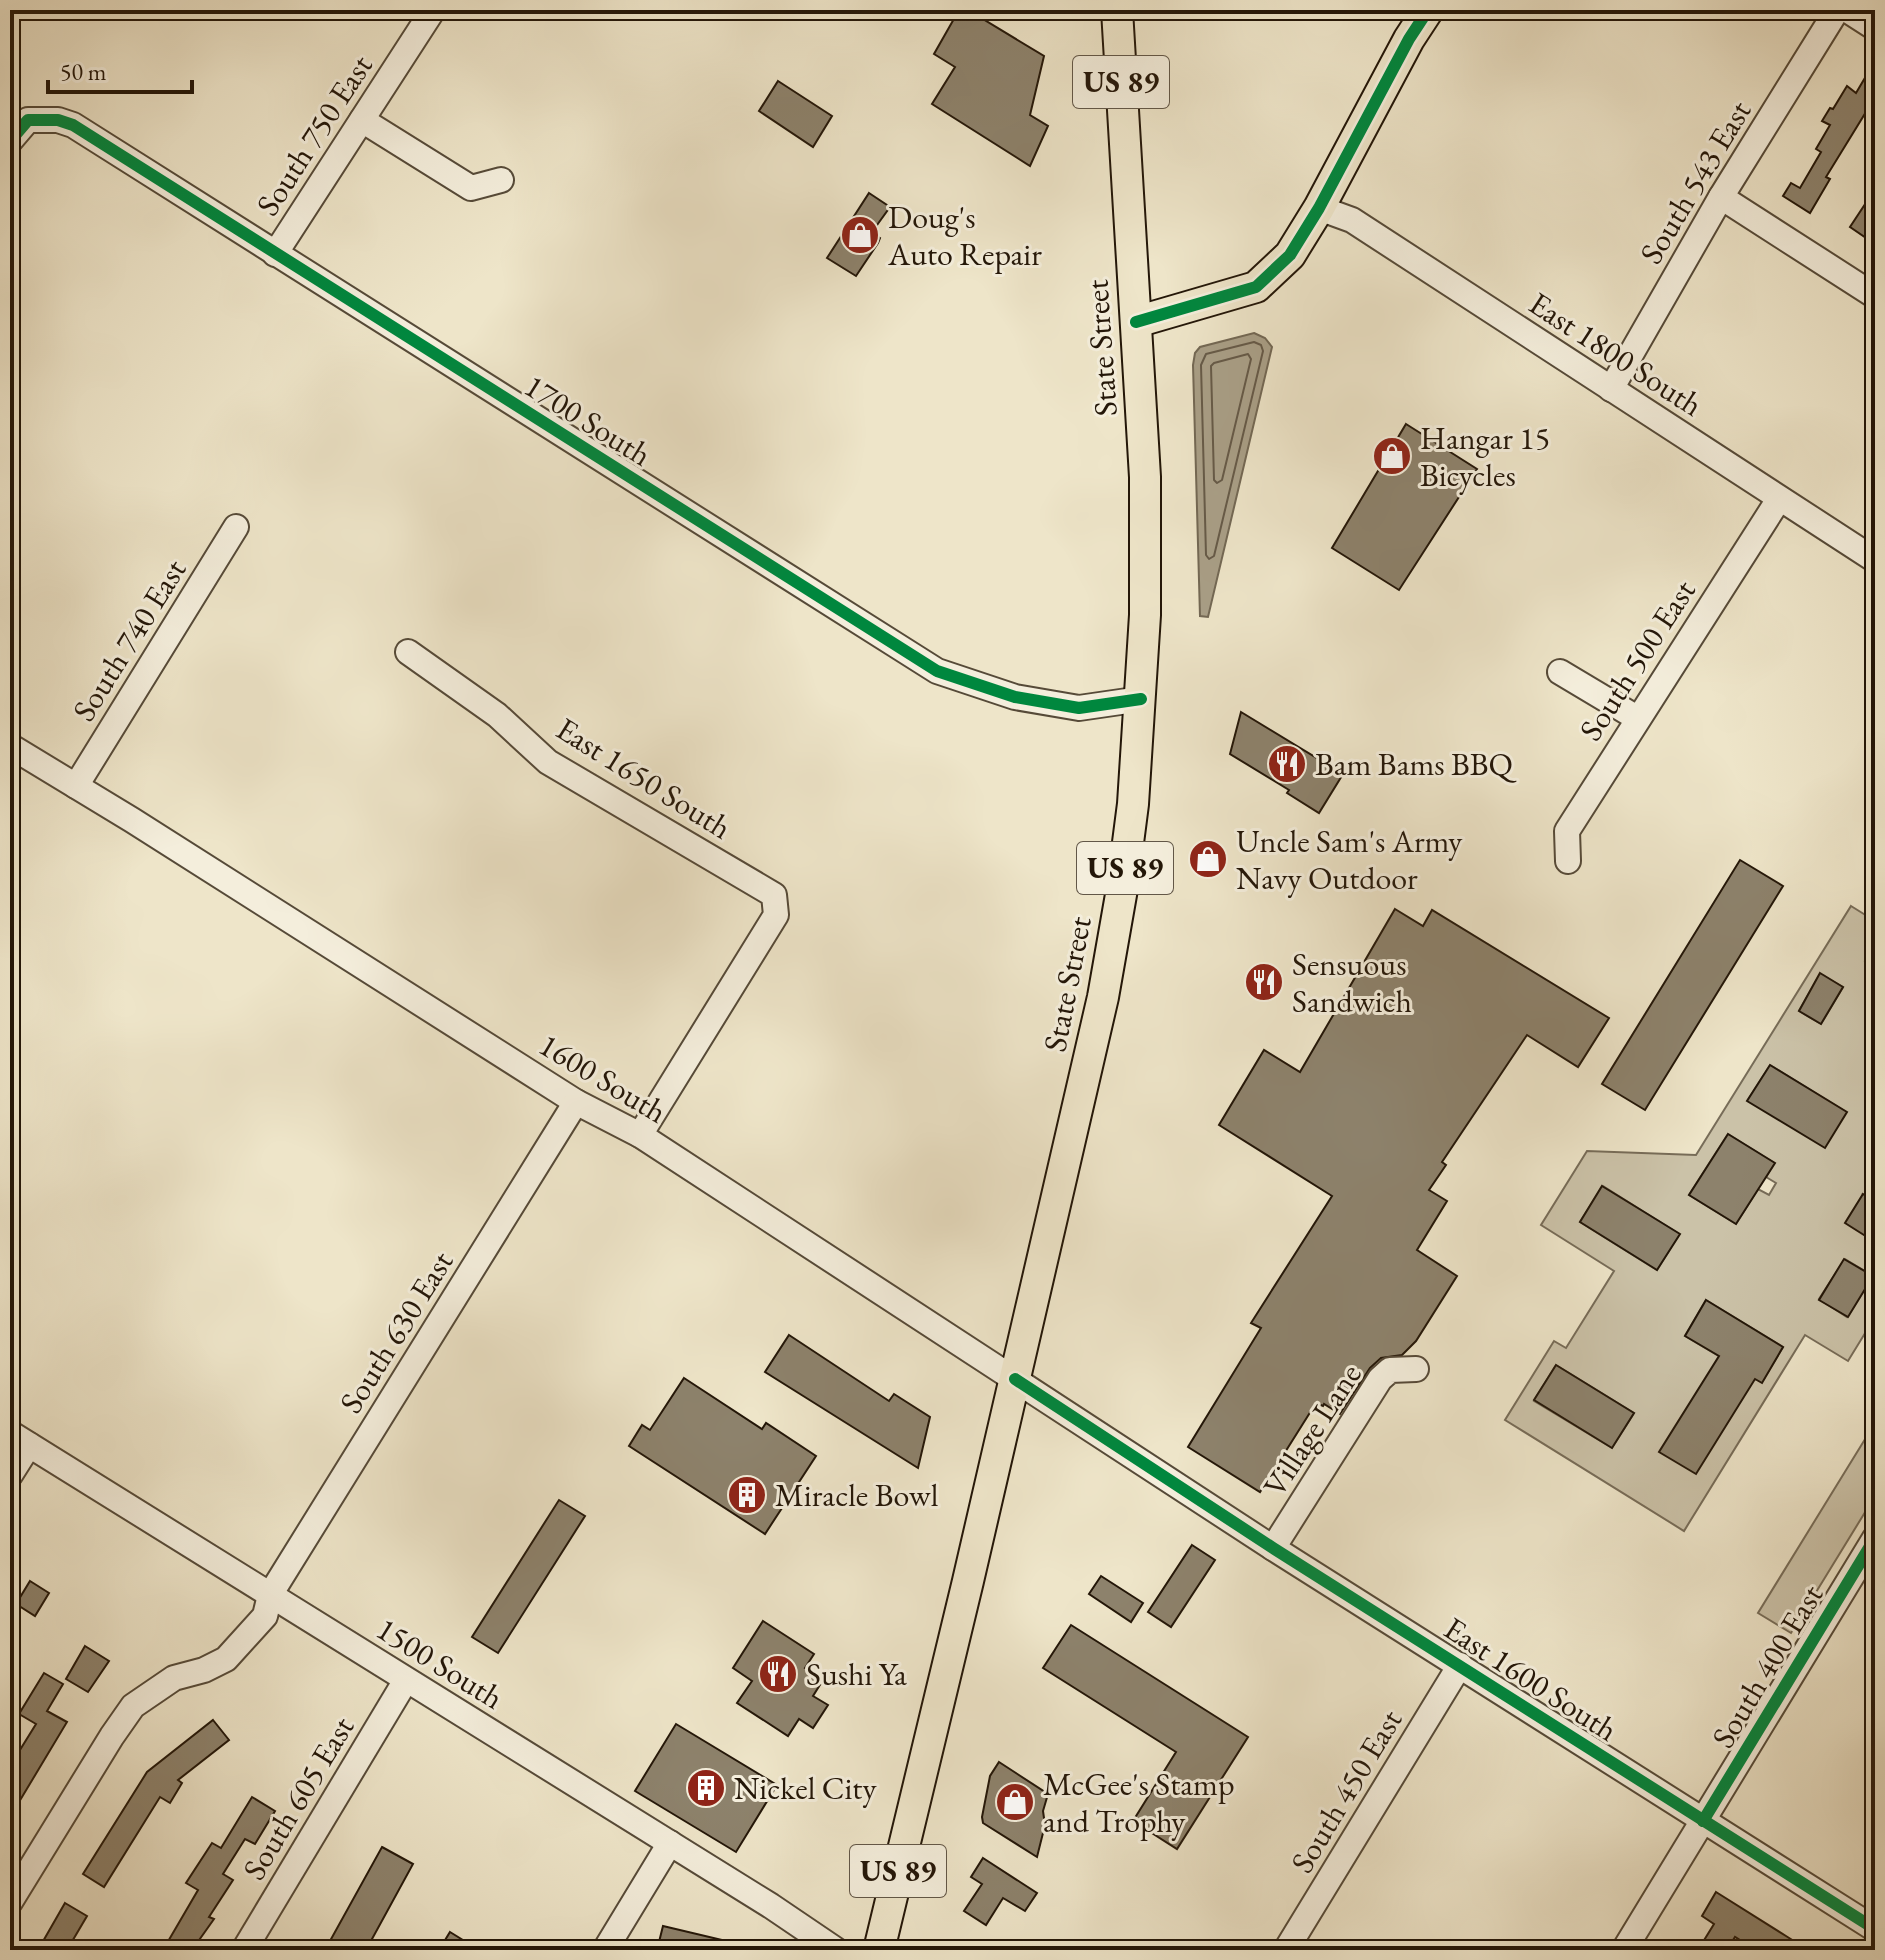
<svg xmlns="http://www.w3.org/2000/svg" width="1885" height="1960" font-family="'EB Garamond',serif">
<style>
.green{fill:#cbc2a8;stroke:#776c58;stroke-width:2;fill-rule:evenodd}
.water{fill:#a99f87;stroke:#736854;stroke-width:2}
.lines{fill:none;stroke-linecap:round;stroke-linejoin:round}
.shore{stroke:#665a48;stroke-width:2}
.building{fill:#8d826c;stroke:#231608;stroke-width:2}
.minor-casing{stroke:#564a38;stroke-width:28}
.major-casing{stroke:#231608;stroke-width:34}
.minor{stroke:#f4eedc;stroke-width:24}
.major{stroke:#eee5c9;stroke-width:30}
.cycleway-casing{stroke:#f4eedc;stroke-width:17}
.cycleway{stroke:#00873e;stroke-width:12}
.labels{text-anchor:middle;stroke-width:6;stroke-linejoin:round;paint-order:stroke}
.shield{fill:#f4eedc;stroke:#625748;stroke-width:2}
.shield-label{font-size:30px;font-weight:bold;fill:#231608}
.street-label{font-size:32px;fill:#231608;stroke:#f4eedc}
.poi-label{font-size:32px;fill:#231608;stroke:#f4eedc;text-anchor:start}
</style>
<rect width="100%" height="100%" fill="#eee5c9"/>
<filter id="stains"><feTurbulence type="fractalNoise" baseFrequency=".0025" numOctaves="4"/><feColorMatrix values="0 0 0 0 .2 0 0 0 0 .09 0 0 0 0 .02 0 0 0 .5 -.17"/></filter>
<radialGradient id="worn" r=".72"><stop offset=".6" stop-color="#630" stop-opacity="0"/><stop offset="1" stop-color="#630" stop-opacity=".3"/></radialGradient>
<g class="green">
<path d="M1851,906L1875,921V946L1865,961L1875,968V1202L1863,1195L1875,1242V1317L1848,1361L1805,1335L1684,1531L1505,1420L1554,1341L1566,1348L1614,1271L1541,1225L1587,1151L1696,1155ZM1820,974L1843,987L1821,1024L1799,1011ZM1770,1065L1846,1112L1748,1100ZM1728,1134L1774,1163L1766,1177L1776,1183L1769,1195L1758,1189L1736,1224L1689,1195ZM1603,1186L1679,1234L1657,1270L1580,1222ZM1845,1259L1873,1276L1847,1317L1819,1299ZM1706,1300L1783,1347L1762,1382L1685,1336ZM1556,1365L1634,1413L1612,1448L1534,1401Z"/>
<path d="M1875,1423V1496L1791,1633L1758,1613Z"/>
</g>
<path class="water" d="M1254,333L1265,338L1272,347L1208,617L1200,616L1193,365L1195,353L1200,347Z"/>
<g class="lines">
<g class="shore">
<path d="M1254,342L1261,345L1263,351L1214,556L1209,559L1206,555L1201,365L1206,354Z"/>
<path d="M1248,354L1251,359L1222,480L1217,483L1214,480L1211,366L1214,363Z"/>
</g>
</g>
<g class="building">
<path d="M959,10H968L1044,56L1030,115L1048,126L1030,166L932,104L955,67L934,54Z"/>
<path d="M1875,61V104L1869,114L1866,112L1826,177L1830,179L1810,213L1783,196L1791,183L1800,188L1821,152L1816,149L1830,125L1822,121L1830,108L1833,109L1847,86L1856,93Z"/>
<path d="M778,81L832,116L813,147L759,111Z"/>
<path d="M1875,189V244L1850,227Z"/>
<path d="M869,193L890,207L872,232L880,238L878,243L856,276L827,258Z"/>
<path d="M1406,424L1477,469L1399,590L1332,548Z"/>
<path d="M1241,712L1343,774L1319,813L1287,793L1289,790L1230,754Z"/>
<path d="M1740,860L1783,886L1645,1110L1602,1084Z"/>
<path d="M1395,909L1423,926L1432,910L1609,1018L1578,1067L1527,1035L1442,1162L1446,1165L1429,1190L1447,1201L1417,1250L1457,1276L1416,1341L1402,1355L1381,1358L1370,1368L1340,1414L1324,1404L1323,1406L1316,1403L1260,1492L1188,1447L1261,1328L1251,1323L1332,1196L1219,1125L1264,1050L1300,1072Z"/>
<path d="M1820,973L1843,987L1821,1024L1799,1011Z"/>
<path d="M1770,1065L1847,1112L1825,1148L1747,1101Z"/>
<path d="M1728,1134L1775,1163L1736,1224L1689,1195Z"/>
<path d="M1602,1186L1680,1234L1657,1270L1580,1222Z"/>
<path d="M1863,1194L1875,1202V1242L1845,1223Z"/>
<path d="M1844,1259L1873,1276L1848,1317L1819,1300Z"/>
<path d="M1706,1300L1783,1347L1762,1383L1755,1379L1696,1474L1659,1452L1719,1356L1685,1336Z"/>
<path d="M789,1335L889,1401L894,1394L930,1417L918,1468L765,1372Z"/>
<path d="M1556,1365L1634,1413L1612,1448L1534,1400Z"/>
<path d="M684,1378L762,1429L766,1423L816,1456L765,1534L629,1446L642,1425L650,1430Z"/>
<path d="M559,1500L585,1516L498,1653L472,1637Z"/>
<path d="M1192,1545L1215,1560L1171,1627L1148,1612Z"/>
<path d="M1101,1576L1143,1603L1131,1622L1089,1594Z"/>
<path d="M30,1581L49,1593L35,1616L16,1604Z"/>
<path d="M763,1621L814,1654L805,1668L823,1680L813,1696L828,1705L813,1728L799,1719L788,1736L737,1703L752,1681L733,1668Z"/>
<path d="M1071,1625L1248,1737L1177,1849L1133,1821L1176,1752L1043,1668Z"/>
<path d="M85,1646L109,1661L88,1692L66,1679Z"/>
<path d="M44,1673L63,1684L47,1711L67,1722L10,1817V1766L36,1724L19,1714Z"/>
<path d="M213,1720L229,1740L178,1780L182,1783L170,1803L160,1797L104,1887L83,1874L147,1772Z"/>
<path d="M676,1724L777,1785L736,1852L635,1791Z"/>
<path d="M999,1762L1048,1794L1043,1811L1045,1825L1037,1857L983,1823L982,1817L990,1776Z"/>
<path d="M252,1797L275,1811L255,1844L245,1839L223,1874L233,1880L209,1917L214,1919L192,1950H163L198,1890L186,1883L212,1843L221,1848Z"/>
<path d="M382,1847L413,1864L366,1950H325Z"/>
<path d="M983,1858L1037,1893L1025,1911L1003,1898L986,1925L964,1911L982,1884L971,1877Z"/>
<path d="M1716,1892L1786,1936L1808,1950H1756L1735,1937L1727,1950H1698L1714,1924L1702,1916Z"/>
<path d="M65,1903L87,1916L67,1950H38Z"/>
<path d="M663,1926L739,1944V1950H657Z"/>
<path d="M450,1932L479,1950H439Z"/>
</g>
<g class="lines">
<g class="minor-casing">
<g id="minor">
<path d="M1847,10L1875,28"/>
<path d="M362,120L471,188L501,180"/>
<path d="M10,141L28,120H58L73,125L937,671L1015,697L1079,708L1141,699"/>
<path d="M1721,197L1875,296"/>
<path d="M1319,208L1352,220L1875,560"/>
<path d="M275,254L433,10"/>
<path d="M1611,389L1721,197L1837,10"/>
<path d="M408,652L497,715L548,762L774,895L776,915L640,1135"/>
<path d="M1560,672L1637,718"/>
<path d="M10,746L132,820L576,1102L640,1135L1273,1548L1875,1929"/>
<path d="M76,786L236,527"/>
<path d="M1568,861L1567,831L1779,499"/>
<path d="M10,1433L771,1906L836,1950"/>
<path d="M10,1475L29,1445"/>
<path d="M1273,1548L1380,1379L1390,1370L1416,1369"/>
<path d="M10,1902L112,1736L133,1706L174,1678L204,1670L226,1659L265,1616L270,1595L576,1102"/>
<path d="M244,1950L406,1680"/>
<path d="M605,1950L670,1843"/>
<path d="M1286,1950L1460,1665"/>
<path d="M1624,1950L1875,1538"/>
</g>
</g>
<g class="major-casing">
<g id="major">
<path d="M1136,322L1256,287L1290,255L1319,208L1409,39L1428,10"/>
<path d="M879,1950L968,1581L1103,997L1122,889L1133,804L1145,615V477L1117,10"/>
</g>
</g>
<use href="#minor" class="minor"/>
<use href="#major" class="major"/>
<g class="cycleway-casing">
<g id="cycleway">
<path d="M10,141L28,120H58L73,125L937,671L1015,697L1079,708L1141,699"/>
<path d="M1136,322L1256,287L1290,255L1319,208L1409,39L1428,10"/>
<path d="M1015,1379L1273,1548L1875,1929"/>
<path d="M1703,1821L1875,1538"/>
</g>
</g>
<use href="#cycleway" class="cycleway"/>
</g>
<defs>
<g id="shop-disc" transform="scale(2)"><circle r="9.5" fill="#8f2418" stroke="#f4eedc"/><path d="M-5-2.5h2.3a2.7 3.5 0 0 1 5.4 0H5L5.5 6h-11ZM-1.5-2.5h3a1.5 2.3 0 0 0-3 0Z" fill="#fff"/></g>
<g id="restaurant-disc" transform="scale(2)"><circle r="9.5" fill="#8f2418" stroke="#f4eedc"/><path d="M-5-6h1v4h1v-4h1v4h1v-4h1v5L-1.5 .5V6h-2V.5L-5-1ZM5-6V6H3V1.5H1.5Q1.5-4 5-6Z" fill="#fff"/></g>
<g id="building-disc" transform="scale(2)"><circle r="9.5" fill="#8f2418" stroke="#f4eedc"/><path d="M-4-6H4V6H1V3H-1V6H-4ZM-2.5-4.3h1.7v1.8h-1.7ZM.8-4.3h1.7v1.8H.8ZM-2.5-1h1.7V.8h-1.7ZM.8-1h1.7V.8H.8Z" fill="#fff"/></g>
</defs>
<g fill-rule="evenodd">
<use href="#shop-disc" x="860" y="235"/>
<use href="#shop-disc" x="1392" y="456"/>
<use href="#restaurant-disc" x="1287" y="764"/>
<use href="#shop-disc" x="1208" y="859"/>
<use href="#restaurant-disc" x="1264" y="982"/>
<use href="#building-disc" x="747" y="1495"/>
<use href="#restaurant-disc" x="778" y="1674"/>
<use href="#building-disc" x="706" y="1788"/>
<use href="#shop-disc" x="1015" y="1802"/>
</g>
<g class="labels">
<g class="shield">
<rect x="1073" y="56" width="96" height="52" rx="6"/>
<rect x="1077" y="842" width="96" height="52" rx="6"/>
<rect x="850" y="1845" width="96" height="52" rx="6"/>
</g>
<g class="shield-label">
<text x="1121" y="92">US 89</text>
<text x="1125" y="878">US 89</text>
<text x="898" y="1881">US 89</text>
</g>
<g class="street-label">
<text transform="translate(314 135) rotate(-57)" y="11">South 750 East</text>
<text transform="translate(1695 182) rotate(-59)" y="11">South 543 East</text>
<text transform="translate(1101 348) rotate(-94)" y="11">State Street</text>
<text transform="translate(1616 354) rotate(33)" y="11">East 1800 South</text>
<text transform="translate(588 420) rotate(32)" y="11">1700 South</text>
<text transform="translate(129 640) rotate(-58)" y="11">South 740 East</text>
<text transform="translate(1637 660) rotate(-57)" y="11">South 500 East</text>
<text transform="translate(644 778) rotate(32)" y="11">East 1650 South</text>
<text transform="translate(1067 984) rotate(-79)" y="11">State Street</text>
<text transform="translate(603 1078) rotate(31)" y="11">1600 South</text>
<text transform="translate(396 1332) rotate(-58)" y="11">South 630 East</text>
<text transform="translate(1312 1430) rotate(-57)" y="11">Village Lane</text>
<text transform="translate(440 1663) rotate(32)" y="11">1500 South</text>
<text transform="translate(1767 1666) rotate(-59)" y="11">South 400 East</text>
<text transform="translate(1531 1679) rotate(33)" y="11">East 1600 South</text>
<text transform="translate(1346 1791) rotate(-59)" y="11">South 450 East</text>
<text transform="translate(298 1798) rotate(-59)" y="11">South 605 East</text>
</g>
<g class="poi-label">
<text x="888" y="228">Doug's<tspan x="888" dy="37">Auto Repair</tspan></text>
<text x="1420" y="449">Hangar 15<tspan x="1420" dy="37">Bicycles</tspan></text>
<text x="1315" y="775">Bam Bams BBQ</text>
<text x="1236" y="852">Uncle Sam's Army<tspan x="1236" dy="37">Navy Outdoor</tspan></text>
<text x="1292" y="975">Sensuous<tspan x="1292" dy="37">Sandwich</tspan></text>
<text x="775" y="1506">Miracle Bowl</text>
<text x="806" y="1685">Sushi Ya</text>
<text x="1043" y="1795">McGee's Stamp<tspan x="1043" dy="37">and Trophy</tspan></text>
<text x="734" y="1799">Nickel City</text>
</g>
</g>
<rect width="1885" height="1960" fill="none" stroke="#eee5c9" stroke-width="40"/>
<rect x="12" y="12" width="1861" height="1936" fill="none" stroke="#231608" stroke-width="4"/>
<rect x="20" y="20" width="1845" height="1920" fill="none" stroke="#231608" stroke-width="2"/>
<path d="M48 80v12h144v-12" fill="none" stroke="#231608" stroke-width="4"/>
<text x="60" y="80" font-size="24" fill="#231608" stroke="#f4eedc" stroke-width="6" paint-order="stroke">50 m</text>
<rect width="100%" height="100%" filter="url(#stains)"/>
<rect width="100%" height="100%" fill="url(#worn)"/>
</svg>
